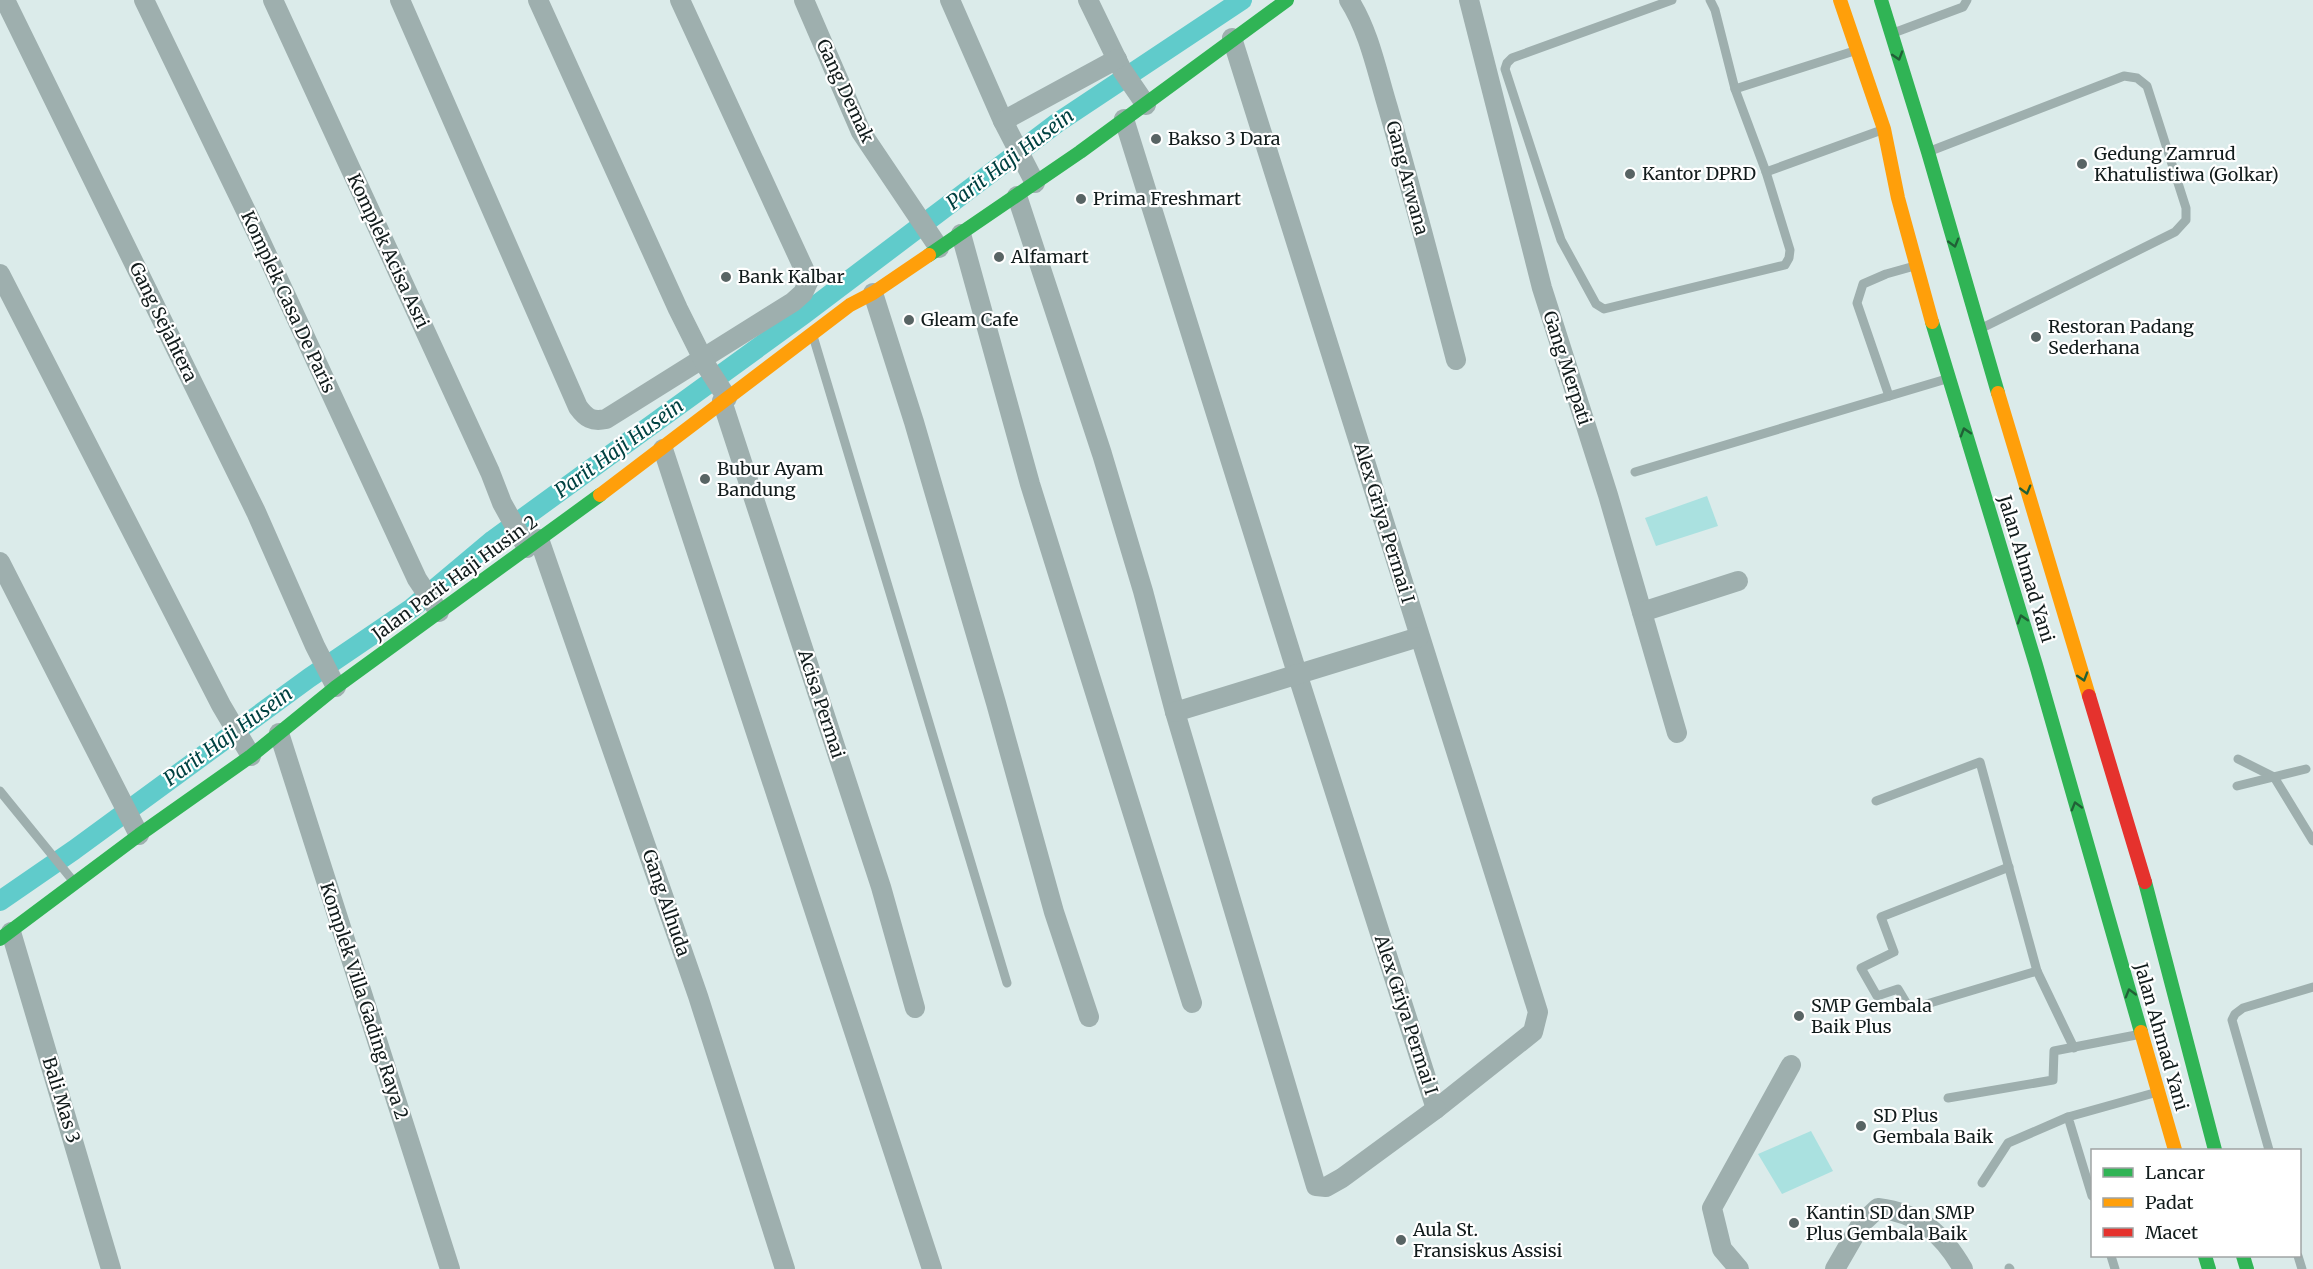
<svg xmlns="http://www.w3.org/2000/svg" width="2313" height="1269" font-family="Merriweather,serif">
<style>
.green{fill:#aae1e0}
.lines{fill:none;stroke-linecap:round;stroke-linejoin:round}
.canal{stroke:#60cbcb;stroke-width:20}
.lane{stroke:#9eafae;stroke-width:9}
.street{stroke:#9eafae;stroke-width:20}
.fast{stroke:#30b455;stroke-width:14}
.slow{stroke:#ff9f0a;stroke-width:14}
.jam{stroke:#e5322d;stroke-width:14}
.oneway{stroke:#206036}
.poi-dot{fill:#586464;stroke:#fff;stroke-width:2}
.labels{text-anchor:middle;stroke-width:4.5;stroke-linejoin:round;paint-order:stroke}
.street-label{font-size:18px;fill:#121c1c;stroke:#fff}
.poi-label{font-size:18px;fill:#121c1c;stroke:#fff;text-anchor:start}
.water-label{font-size:20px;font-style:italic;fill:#004141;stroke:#fff}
</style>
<rect width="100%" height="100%" fill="#dbebea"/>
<g class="green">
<path d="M1707,496L1718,526L1656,546L1645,518Z"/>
<path d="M1811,1131L1833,1171L1782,1194L1758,1154Z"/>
</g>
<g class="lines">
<path class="canal" d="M0,901L74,850L309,678L412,608L493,540L803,315L1057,123L1242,0"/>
<g class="lane">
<path d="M1672,0L1512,58L1507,63L1505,69L1561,240L1596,304L1604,309L1785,265L1789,258L1790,250L1766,172L1735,89L1715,10L1710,0"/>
<path d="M1896,32L1963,7L1967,0"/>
<path d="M1735,89L1851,52"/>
<path d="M1933,150L2124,76L2137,78L2147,86L2186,208V220L2175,232L1984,327"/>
<path d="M1766,172L1879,131"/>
<path d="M813,336L1007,983"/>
<path d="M1889,396L1857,303L1863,284L1886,274L1911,267"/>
<path d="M1635,472L1943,380"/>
<path d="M2238,759L2274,777L2313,841"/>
<path d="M2237,786L2306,769"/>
<path d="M0,791L74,882"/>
<path d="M1876,801L1980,762L2037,971"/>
<path d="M2009,867L1881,917L1894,952L1861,968L1877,996L1898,989L1910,1009L2037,971L2074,1048"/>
<path d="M1948,1098L2053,1080L2054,1051L2136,1035"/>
<path d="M2269,1150L2232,1020L2235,1014L2243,1008L2313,987"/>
<path d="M1982,1183L2008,1143L2068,1117"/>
<path d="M2092,1196L2068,1117L2154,1093"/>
<path d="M2111,1256L2115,1269"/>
<path d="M2298,1256L2302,1269"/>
<path d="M2009,1268L2010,1269"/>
</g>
<g class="street">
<path d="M5,0L256,512L315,646L336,687"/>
<path d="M144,0L261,242L417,579L439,612"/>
<path d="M273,0L490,472L502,503L527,548"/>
<path d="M400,0L578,407C586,418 592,422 606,419L793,302L803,293L809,280L680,0"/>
<path d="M538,0L678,309L707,367L727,398"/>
<path d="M804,0L861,132L939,248"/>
<path d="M950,0L1003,121L1035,183"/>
<path d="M1088,0L1122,70L1146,105"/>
<path d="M1349,0C1369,31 1377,72 1388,108C1412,191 1434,276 1456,360"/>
<path d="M1469,0L1542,288L1608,495L1677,733"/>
<path d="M1124,119L1297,673L1436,1109L1533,1032L1538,1012L1232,38"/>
<path d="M1003,121L1117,59"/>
<path d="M1017,196L1102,454L1143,591L1175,712L1316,1186L1326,1187L1342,1178L1436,1109"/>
<path d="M961,234L1030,484L1192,1003"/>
<path d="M0,274L221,705L251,756"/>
<path d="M873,293L914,422L996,703L1054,912L1089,1017"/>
<path d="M722,401L881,887L915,1008"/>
<path d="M663,449L932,1269"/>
<path d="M539,539L698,996L785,1269"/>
<path d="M0,562L139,835"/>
<path d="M1642,612L1738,581"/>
<path d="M1175,712L1419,637"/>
<path d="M279,733L450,1269"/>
<path d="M11,932L111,1269"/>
<path d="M1739,1269L1722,1249L1712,1208L1791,1065"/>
<path d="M1835,1269L1861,1224L1878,1208C1919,1213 1943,1234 1963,1269"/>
</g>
<g class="fast">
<path d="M1881,0L1928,152L1998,393"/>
<path d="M929,255L1080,152L1287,0"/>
<path d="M1932,322L2036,665L2141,1032"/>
<path d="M2145,882L2215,1150"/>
<path d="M0,939L139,835L251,756L336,687L600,495"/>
<path d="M2205,1256L2209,1269"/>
<path d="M2243,1256L2247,1269"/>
</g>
<g class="slow">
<path d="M1840,0L1884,129L1898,198L1932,322"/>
<path d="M1998,393L2089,696"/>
<path d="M600,495L850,305L873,293L929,255"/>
<path d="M2141,1032L2175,1150"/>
</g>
<path class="jam" d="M2089,696L2145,882"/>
</g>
<defs><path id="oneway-chevron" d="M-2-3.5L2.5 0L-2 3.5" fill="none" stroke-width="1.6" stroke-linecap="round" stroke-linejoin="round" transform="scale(1.5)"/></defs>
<g class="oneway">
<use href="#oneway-chevron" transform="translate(1898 56) rotate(73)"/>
<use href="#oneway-chevron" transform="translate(1954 243) rotate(74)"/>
<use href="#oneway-chevron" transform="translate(1965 432) rotate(-107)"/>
<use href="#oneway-chevron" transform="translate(2026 490) rotate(74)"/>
<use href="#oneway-chevron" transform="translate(2022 619) rotate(-107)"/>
<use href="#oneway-chevron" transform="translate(2083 677) rotate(73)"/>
<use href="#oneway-chevron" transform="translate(2076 806) rotate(-106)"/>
<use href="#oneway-chevron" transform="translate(2130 993) rotate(-106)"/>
</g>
<g class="poi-dot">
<circle cx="1156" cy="139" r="6"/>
<circle cx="2082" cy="164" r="6"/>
<circle cx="1630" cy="174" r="6"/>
<circle cx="1081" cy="199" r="6"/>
<circle cx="999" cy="257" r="6"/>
<circle cx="726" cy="277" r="6"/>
<circle cx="909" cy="320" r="6"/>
<circle cx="2036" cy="337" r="6"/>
<circle cx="705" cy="479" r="6"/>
<circle cx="1799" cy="1016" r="6"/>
<circle cx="1861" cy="1126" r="6"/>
<circle cx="1794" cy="1223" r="6"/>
<circle cx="1401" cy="1240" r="6"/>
</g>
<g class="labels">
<g class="street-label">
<text transform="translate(845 91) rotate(65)" y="6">Gang Demak</text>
<text transform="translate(1407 178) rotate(75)" y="6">Gang Arwana</text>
<text transform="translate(388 251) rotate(65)" y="6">Komplek Acisa Asri</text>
<text transform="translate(288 302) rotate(65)" y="6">Komplek Casa De Paris</text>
<text transform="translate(163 322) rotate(64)" y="6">Gang Sejahtera</text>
<text transform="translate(1567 368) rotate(72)" y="6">Gang Merpati</text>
<text transform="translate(1384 523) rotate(73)" y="6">Alex Griya Permai I</text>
<text transform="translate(2026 569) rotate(73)" y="6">Jalan Ahmad Yani</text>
<text transform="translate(455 578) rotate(-36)" y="6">Jalan Parit Haji Husin 2</text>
<text transform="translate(821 704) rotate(72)" y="6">Acisa Permai</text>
<text transform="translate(666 903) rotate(71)" y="6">Gang Alhuda</text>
<text transform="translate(364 1001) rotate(72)" y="6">Komplek Villa Gading Raya 2</text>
<text transform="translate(1406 1015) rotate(72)" y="6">Alex Griya Permai I</text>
<text transform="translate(2161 1037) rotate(74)" y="6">Jalan Ahmad Yani</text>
<text transform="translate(61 1100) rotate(73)" y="6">Bali Mas 3</text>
</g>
<g class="poi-label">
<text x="1168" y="145">Bakso 3 Dara</text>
<text x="2094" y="160">Gedung Zamrud<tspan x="2094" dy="21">Khatulistiwa (Golkar)</tspan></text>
<text x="1642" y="180">Kantor DPRD</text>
<text x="1093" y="205">Prima Freshmart</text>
<text x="1011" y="263">Alfamart</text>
<text x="738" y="283">Bank Kalbar</text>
<text x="921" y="326">Gleam Cafe</text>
<text x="2048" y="333">Restoran Padang<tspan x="2048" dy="21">Sederhana</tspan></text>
<text x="717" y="475">Bubur Ayam<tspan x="717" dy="21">Bandung</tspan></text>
<text x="1811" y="1012">SMP Gembala<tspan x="1811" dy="21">Baik Plus</tspan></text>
<text x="1873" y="1122">SD Plus<tspan x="1873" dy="21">Gembala Baik</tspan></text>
<text x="1806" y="1219">Kantin SD dan SMP<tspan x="1806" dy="21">Plus Gembala Baik</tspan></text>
<text x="1413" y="1236">Aula St.<tspan x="1413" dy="21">Fransiskus Assisi</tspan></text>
</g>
<g class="water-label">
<text transform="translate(1010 159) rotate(-37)" y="7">Parit Haji Husein</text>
<text transform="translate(619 448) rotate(-36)" y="7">Parit Haji Husein</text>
<text transform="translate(228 736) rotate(-36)" y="7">Parit Haji Husein</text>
</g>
</g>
<rect x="2091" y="1149" width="210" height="108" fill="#ffffff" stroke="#a0a4a4" stroke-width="1.5"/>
<rect x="2103" y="1168" width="30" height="9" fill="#30b455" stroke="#a0a4a4" stroke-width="1.5"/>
<text x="2145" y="1179" font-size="18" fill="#121c1c">Lancar</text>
<rect x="2103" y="1198" width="30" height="9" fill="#ff9f0a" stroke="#a0a4a4" stroke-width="1.5"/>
<text x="2145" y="1209" font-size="18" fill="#121c1c">Padat</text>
<rect x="2103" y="1228" width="30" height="9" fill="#e5322d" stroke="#a0a4a4" stroke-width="1.5"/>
<text x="2145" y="1239" font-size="18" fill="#121c1c">Macet</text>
</svg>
